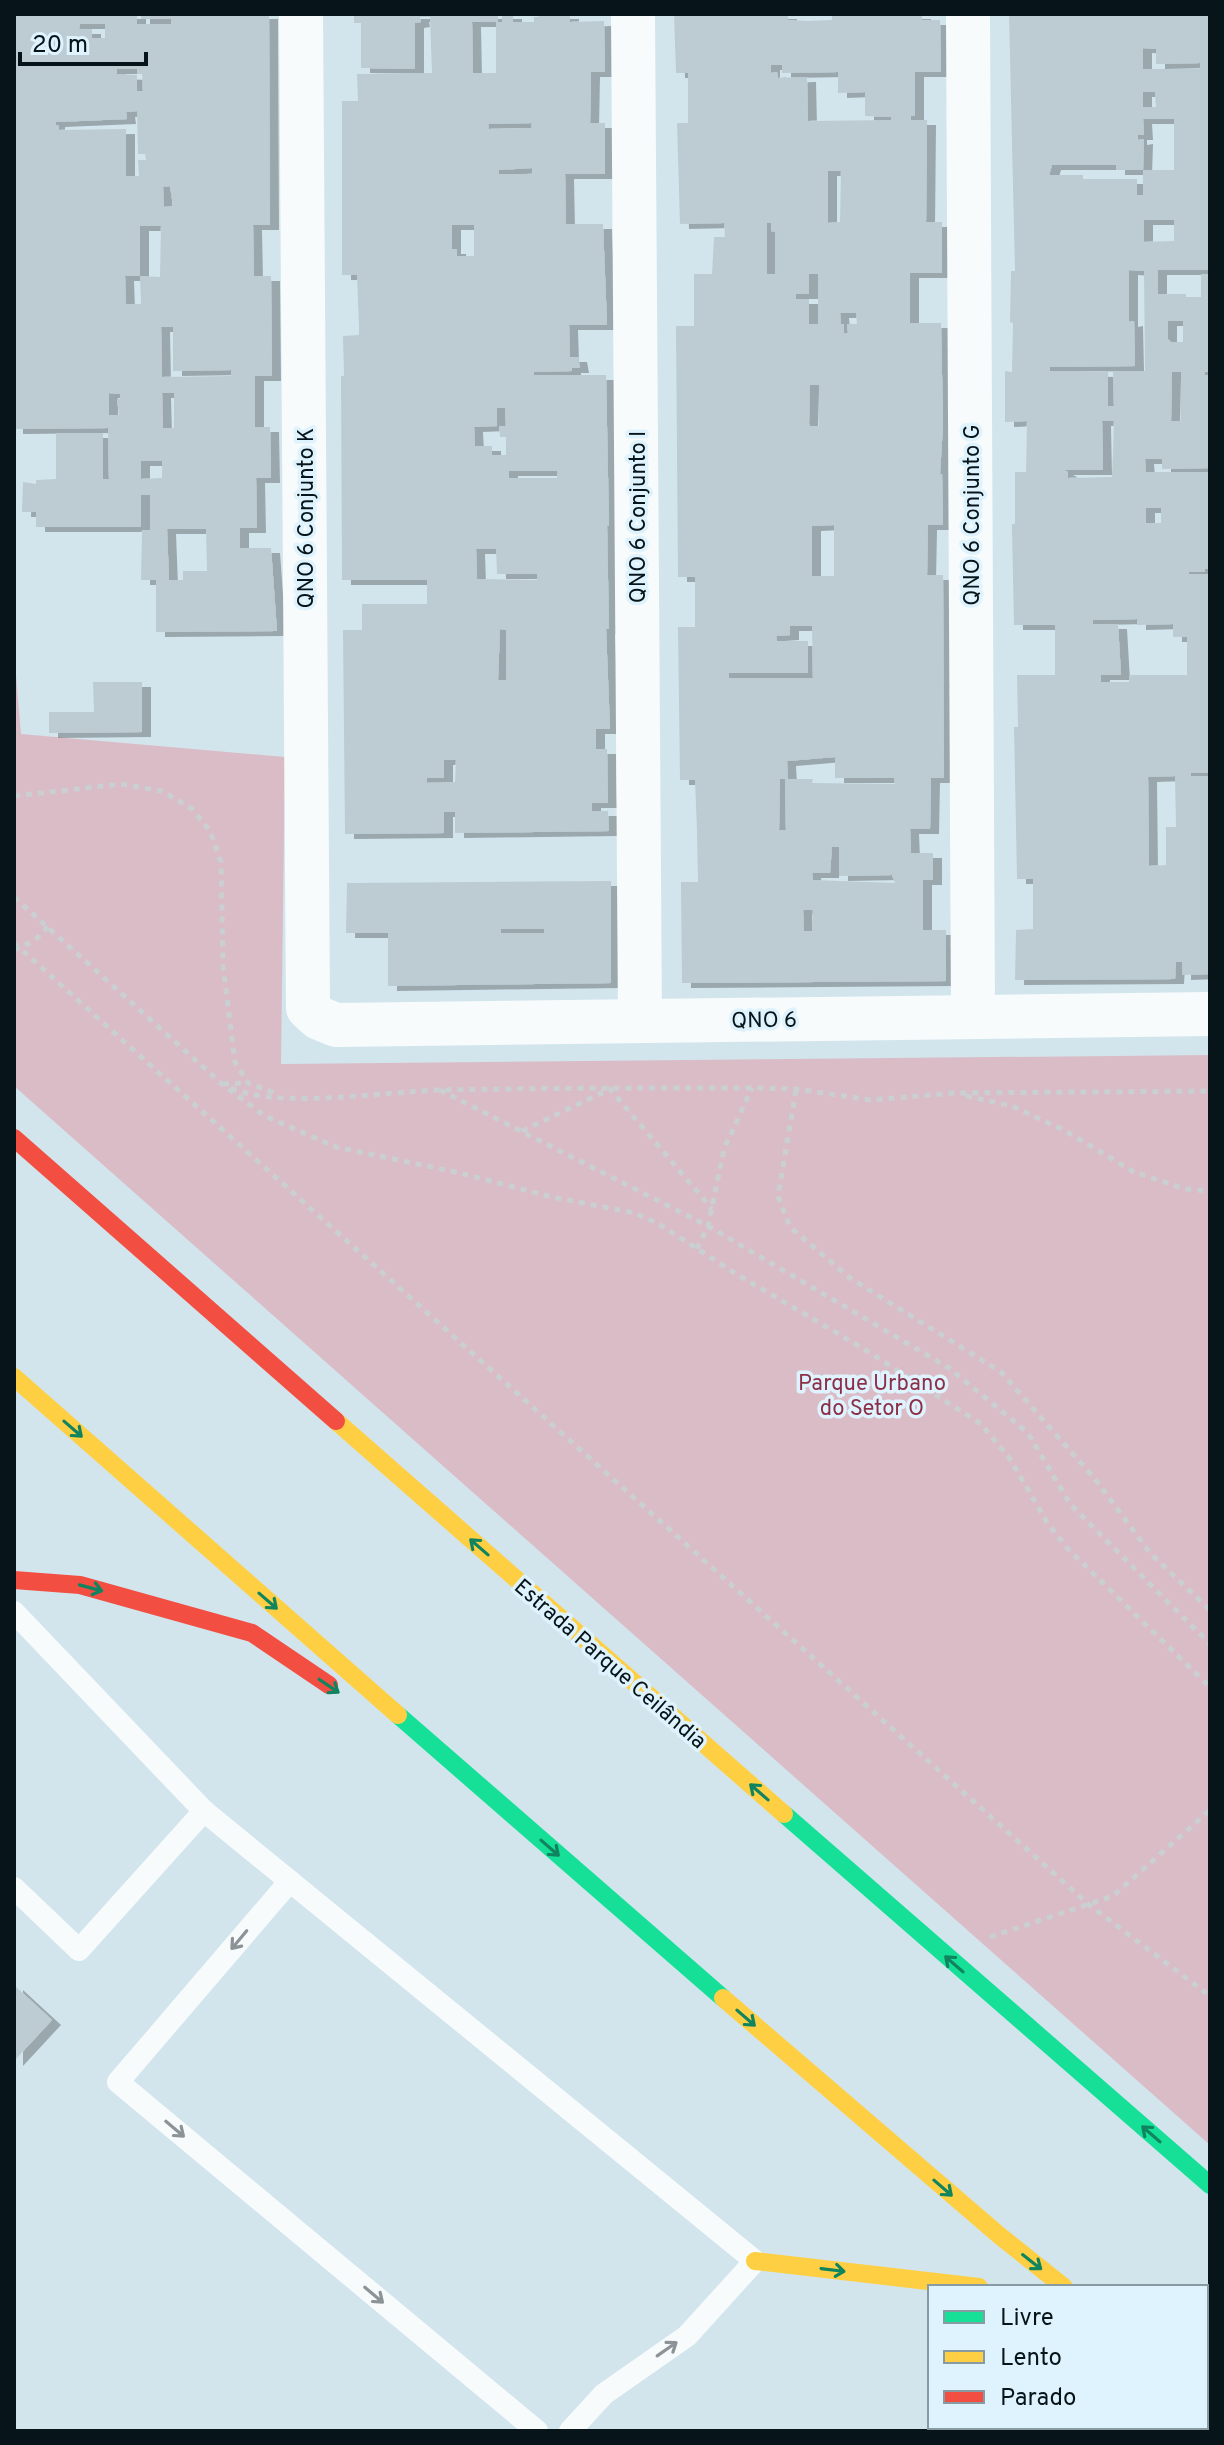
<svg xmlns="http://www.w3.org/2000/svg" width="1224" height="2445" font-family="Overpass,sans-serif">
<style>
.green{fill:#dabcc6}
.building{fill:#bdccd2;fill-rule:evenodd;filter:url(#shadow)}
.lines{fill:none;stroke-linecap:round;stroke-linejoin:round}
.path{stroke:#cacfd1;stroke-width:5;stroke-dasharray:6 6;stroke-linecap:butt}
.lane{stroke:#f8fbfc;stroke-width:22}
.street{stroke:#f8fbfc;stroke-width:44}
.fast{stroke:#16e098;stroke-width:18}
.slow{stroke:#ffcf43;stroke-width:18}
.jam{stroke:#f24e42;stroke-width:18}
.oneway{stroke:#0f845f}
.oneway2{stroke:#8c9396}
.labels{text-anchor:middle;stroke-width:7;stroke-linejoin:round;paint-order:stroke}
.street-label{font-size:22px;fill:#071419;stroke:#def3fd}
.park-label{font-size:22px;fill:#8c2f47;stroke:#def3fd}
</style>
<defs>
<filter id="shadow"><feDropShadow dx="9" dy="5" stdDeviation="0" flood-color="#0004"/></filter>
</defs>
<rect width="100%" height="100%" fill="#d2e5ed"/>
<path class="green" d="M14,651L21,734L285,757L281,1064L1210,1055V2145L14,1086Z"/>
<g class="building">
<path d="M14,14H137V24H171V19H141V14H269L270,225H253L254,276H271L272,376H255V427H270L271,478H256L257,528H240V548H271L277,631L156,632V580H141L142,530H150V495H141V527H36V512H22L23,482L36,484V480L56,479V433H103V479H109L108,428L14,429ZM80,24H105V38H92V29H79ZM117,69H137V74H142L143,91H137V75L117,74ZM137,111L138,154H145L146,160H138L139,176H126V129L59,130V126L56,125V122L127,119L126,112ZM170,186L173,206L164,207L163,187ZM140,226H161L160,277L140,276L141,304H126L125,276H140ZM161,327H173V371L231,370V376L162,377ZM109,393L120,394V399H117L119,415H109ZM162,393H174V428H163ZM141,461H162V478L141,479ZM167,529H206L207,571H183V580H169Z"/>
<path d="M354,14H498V22H472L473,73H496V22H502V14H513V22H534V17H538L539,14H570V22L604,21L605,72H591L590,123H605V174H565L566,224H603L607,325H569L570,357H578L580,368H572V371L534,372V375H606L609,526H607L609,629H606L610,729H596V749H607L608,803H592V811H608L609,831L455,833V812H444V833L345,834L343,630H362V604H427V580H342L341,376H344L343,336L359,335V327L357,275H342V101H358L357,74L432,73L430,17H420L421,22L415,23V69L361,68V23H354ZM532,123L531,128L489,129L488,124ZM532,168V174H499V170ZM452,225H474V256H457V249H452ZM497,408H505L506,426H499L500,437H506V455H492V446H475L474,427L497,426ZM509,471H557V478H509ZM476,549H496L497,574H537V580L477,579ZM500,629L506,630V680H498ZM444,760H456L455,782L427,783V778H444Z"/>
<path d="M674,14H788V20L807,21L832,20V14H922V20H940L941,72H915V116H911V120H927L926,222H942V273H910V323H941L943,425L940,474H942L943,525H928L927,575H943L944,778H931L930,829H910L911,853H933V880H923V930H946V981L682,983L681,882H698L697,831L695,780H680L678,627H695V577H678L676,326H694V274H712L714,237H725L724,223L680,224L677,123H688V73H676ZM771,65H782V73L838,72V93L865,92V116L891,117V120L808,121L807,77L778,78L777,72L771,73ZM828,171H841L840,222L828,223ZM767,223H771V231L775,232V274H767ZM809,274H818V324H809V299H796V294H809ZM840,313H856L857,324H847L848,333H844V324H841ZM810,385H819V426H810L809,424ZM834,525V576H812V526ZM790,626H812L813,678H729V673H808V641H777L776,636L790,635ZM835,757V778H894L895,784L812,783L813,779H785L786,830H779L780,779H788L787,761ZM832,847H839V876L892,875L895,883L813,880L812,873H830ZM803,910H813L812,931H804Z"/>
<path d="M1009,14H1210V270H1158V294H1186V297H1201V274H1210V372H1205L1204,375H1210V468L1162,469V459H1145L1146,472H1210V569H1205V572H1189V574H1210V773H1191V776H1210V974L1182,975V962H1176L1175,979L1015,980L1016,930L1033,929V879H1017L1014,727H1018L1017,675H1055V625H1014L1012,529V524H1015V472H1026L1027,421L1005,422V371L1012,372L1013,323L1010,322L1011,271H1015ZM1143,48L1156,49V64L1200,63V69H1143ZM1143,92H1155L1156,107H1143ZM1143,119H1174V170H1143V195H1137V179H1083V175H1049L1052,165H1116V170H1143L1144,139L1138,140V135H1144ZM1144,220H1174V241L1144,242ZM1129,270L1144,271L1145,371H1113L1114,406H1108V372L1050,371V367L1135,366L1134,321L1129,322ZM1168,321H1183V342H1171L1168,339ZM1172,372H1181V421H1171ZM1102,421H1114L1112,477L1068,478V472L1064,470H1103ZM1146,508H1161V523H1146ZM1137,619V625L1173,624V637H1187V675H1129V682H1101V675H1121L1118,624H1093V620ZM1175,776L1176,827H1166V865L1149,866L1148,777Z"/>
<path d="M93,682H142V732L49,733V712H94Z"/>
<path d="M611,881V983L388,986V933H346L347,883ZM501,929H544V933H501Z"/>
<path d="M14,1985L52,2020L14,2061Z"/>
</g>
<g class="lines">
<g class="path">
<path d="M14,796L121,784L162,791L192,809L210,831L221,862L223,966L235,1062L248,1083L277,1094"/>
<path d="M14,897L222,1084L265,1116L336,1147L460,1173L552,1197L635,1213L659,1224L733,1272L864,1349L981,1424L1010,1459L1048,1524L1069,1550L1210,1687"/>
<path d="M14,943L1088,1904L1210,1996"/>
<path d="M14,950L34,941L48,927"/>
<path d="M223,1084L248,1083"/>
<path d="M231,1088C282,1110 384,1091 442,1090C545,1088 648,1088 752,1088L796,1089L871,1100L954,1093L1210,1091"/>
<path d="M440,1090L708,1226L949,1368L1028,1433L1070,1504L1210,1644"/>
<path d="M796,1090L778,1196L790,1227L850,1278L1001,1372L1095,1479L1150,1553L1210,1610"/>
<path d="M966,1096L1012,1106L1062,1129L1134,1172L1185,1189L1210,1191"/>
<path d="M522,1131L610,1089L712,1209"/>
<path d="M697,1249L708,1226L724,1149L752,1088"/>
<path d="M990,1937L1113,1896L1210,1810"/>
</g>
<g class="lane">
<path d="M14,1612L204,1811L755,2261L687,2336L604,2394L570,2431"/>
<path d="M290,1881L118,2082L537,2431"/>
<path d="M14,1888L79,1950L204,1811"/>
</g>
<g class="street">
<path d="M301,14L308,1008L319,1018L336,1025L1210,1014"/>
<path d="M633,14L640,1021"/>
<path d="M968,14L973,1016"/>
</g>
<g class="fast">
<path d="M398,1715L723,1998"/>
<path d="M784,1814L1210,2185"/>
<path d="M1206,2418L1210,2422"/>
</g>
<g class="slow">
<path d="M14,1377L398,1715"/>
<path d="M336,1421L784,1814"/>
<path d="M723,1998L1000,2236L1064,2287"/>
<path d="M755,2261L979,2287"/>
</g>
<g class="jam">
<path d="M14,1138L336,1421"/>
<path d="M14,1580L80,1585L252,1633L329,1685"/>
</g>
</g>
<defs><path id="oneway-shaft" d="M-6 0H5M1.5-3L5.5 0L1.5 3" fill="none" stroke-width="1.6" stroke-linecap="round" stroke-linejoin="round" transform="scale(2)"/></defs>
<g class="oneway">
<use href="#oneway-shaft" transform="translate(73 1429) rotate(41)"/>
<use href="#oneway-shaft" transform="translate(479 1547) rotate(-139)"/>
<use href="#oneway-shaft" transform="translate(91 1588) rotate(15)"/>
<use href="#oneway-shaft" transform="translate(268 1601) rotate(41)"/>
<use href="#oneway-shaft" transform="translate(329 1686) rotate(34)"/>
<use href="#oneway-shaft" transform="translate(759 1792) rotate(-139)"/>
<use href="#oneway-shaft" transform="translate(550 1848) rotate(41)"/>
<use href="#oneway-shaft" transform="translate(954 1964) rotate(-139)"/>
<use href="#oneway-shaft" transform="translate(746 2018) rotate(41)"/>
<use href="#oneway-shaft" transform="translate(1151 2134) rotate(-139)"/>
<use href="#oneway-shaft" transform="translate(943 2188) rotate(41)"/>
<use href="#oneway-shaft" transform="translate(1032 2262) rotate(38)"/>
<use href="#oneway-shaft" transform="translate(833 2270) rotate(7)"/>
</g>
<g class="oneway2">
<use href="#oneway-shaft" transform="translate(239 1940) rotate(130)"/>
<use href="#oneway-shaft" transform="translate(175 2129) rotate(40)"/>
<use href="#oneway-shaft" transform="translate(374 2295) rotate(40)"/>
<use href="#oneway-shaft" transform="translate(667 2349) rotate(-35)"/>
</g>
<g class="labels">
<g class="street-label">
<text transform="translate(971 515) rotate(-90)" y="8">QNO 6 Conjunto G</text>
<text transform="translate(637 517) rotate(-90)" y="8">QNO 6 Conjunto I</text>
<text transform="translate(305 518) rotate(-90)" y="8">QNO 6 Conjunto K</text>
<text transform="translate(764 1019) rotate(-1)" y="8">QNO 6</text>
<text transform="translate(611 1663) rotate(41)" y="8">Estrada Parque Ceilândia</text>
</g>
<g class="park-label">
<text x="872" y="1390">Parque Urbano<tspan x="872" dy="25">do Setor O</tspan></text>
</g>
</g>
<rect width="1224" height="2445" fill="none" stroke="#071419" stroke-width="32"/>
<rect x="928" y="2285" width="280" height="144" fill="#def3fd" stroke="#889aa2" stroke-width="2"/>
<rect x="944" y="2311" width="40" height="12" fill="#16e098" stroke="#889aa2" stroke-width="2"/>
<text x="1000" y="2325" font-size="24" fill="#071419">Livre</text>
<rect x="944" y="2351" width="40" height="12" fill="#ffcf43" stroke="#889aa2" stroke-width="2"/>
<text x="1000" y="2365" font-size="24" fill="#071419">Lento</text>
<rect x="944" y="2391" width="40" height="12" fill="#f24e42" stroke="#889aa2" stroke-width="2"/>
<text x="1000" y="2405" font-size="24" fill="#071419">Parado</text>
<path d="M20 52v12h126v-12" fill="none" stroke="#071419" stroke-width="4"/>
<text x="32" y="52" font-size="24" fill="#071419" stroke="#def3fd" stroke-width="6" paint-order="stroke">20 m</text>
</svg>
